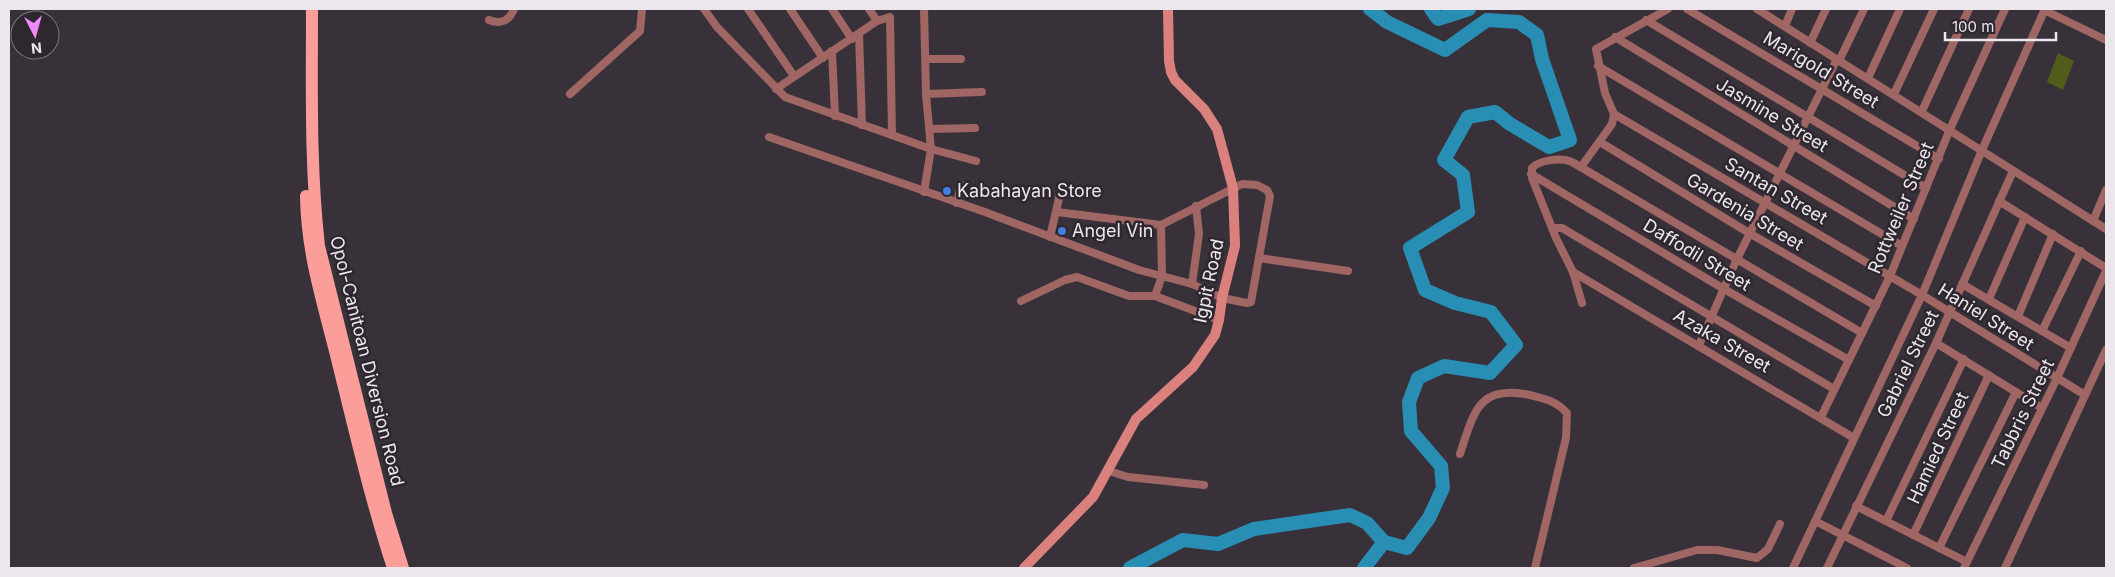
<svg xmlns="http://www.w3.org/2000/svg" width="2115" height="577" font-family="Inter,sans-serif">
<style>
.green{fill:#525c1a}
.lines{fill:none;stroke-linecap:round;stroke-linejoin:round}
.river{stroke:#298eb4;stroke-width:14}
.street{stroke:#a06664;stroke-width:8}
.secondary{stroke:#db817d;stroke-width:10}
.primary{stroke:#fb9e99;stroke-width:12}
.shop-dot{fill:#3f7fe0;stroke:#2e272f;stroke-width:2}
.labels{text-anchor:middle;stroke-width:5;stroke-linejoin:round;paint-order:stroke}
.street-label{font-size:18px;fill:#ebe7ec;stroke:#2e272f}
.poi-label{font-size:18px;fill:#ebe7ec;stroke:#2e272f;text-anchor:start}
</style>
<rect width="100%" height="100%" fill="#38313a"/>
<path class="green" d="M2058,53L2074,61L2063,90L2047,82Z"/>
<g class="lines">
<g class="river">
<path d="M1431,9L1438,19L1469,9"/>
<path d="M1130,568L1183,540L1218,544L1254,529L1350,515L1367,523L1384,542L1407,548L1429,518L1443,488L1441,466L1411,431L1409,402L1418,378L1444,366L1490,373L1516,345L1491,312L1455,303L1425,290L1410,248L1468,212L1463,175L1444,160L1468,117L1495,112L1510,124L1549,147L1570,140L1542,59L1537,35L1519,22L1487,20L1445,50L1387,22L1370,9"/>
<path d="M1364,568L1384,542"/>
</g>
<g class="street">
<path d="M704,9L717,27L785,97L931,149L976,161"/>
<path d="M748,9L794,76"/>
<path d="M790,9L823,58"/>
<path d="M832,9L852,39"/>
<path d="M869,9L877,21"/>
<path d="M1687,9L1939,159"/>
<path d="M1757,9L2106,229"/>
<path d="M2044,10L2106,40"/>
<path d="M489,20C501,25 510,20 514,9"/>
<path d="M1646,20L1926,188"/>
<path d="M1785,26L1792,9"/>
<path d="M859,34L862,125"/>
<path d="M1615,37L1914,219"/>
<path d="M1810,43L1826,9"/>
<path d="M832,51L835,116"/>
<path d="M926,59H961"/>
<path d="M1839,61L1864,9"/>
<path d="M1598,66L1902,246"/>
<path d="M1868,78L1900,9"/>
<path d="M776,89L877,21L890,17L892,135"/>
<path d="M570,94L640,31L642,9"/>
<path d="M926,94L982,92"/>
<path d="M1894,94L1934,9"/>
<path d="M1922,111L1969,9"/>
<path d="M1614,114L1922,295L2085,395"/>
<path d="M930,129L975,128"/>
<path d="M769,137L985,212L1139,270L1192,284L1222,298L1247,303L1251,302L1270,196L1267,190L1257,185L1242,184L1161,225L1057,212"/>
<path d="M1600,142L1749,233L1876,306"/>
<path d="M1581,167L1612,124L1614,114L1605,93L1596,49L1668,9"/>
<path d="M1531,174L1724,289L1849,360"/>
<path d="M924,192L931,149L926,94L924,9"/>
<path d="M1999,201L2106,268"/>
<path d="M957,203L961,185"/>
<path d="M2093,221L2106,190"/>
<path d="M1161,225L1162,276L1155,296L1219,320"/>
<path d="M1553,228H1562L1834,389"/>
<path d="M1050,237L1060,194"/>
<path d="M1259,258L1348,271"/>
<path d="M1573,272L1854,438"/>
<path d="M1192,284L1199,234L1196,206"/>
<path d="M1962,284L2071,348"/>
<path d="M1989,299L2025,217"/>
<path d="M1021,301L1065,280L1077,277L1129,296H1155"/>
<path d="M1582,303L1573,272L1556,238L1532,178V168C1539,160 1562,157 1572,162L1862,333"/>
<path d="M2018,316L2053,234"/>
<path d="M2042,331L2081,251"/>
<path d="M1936,343L2042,408"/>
<path d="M1699,345L1736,261L1837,59"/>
<path d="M1821,417L1890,276L1950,129L2005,9"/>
<path d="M1460,454C1474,412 1478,384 1530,395C1546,399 1556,401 1567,413L1566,438L1535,568"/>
<path d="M1109,471L1128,477L1204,485"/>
<path d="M1856,506L1967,562"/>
<path d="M1815,521L1907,568"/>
<path d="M1886,521L1964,359"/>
<path d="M1913,535L1989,375"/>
<path d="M1939,548L2016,392"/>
<path d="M1634,568L1697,550H1717L1757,558L1768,549L1780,524"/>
<path d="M1793,568L1922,295L1982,150L2045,9"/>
<path d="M1827,568L1936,343L2013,171"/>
<path d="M1964,568L2057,378L2106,271"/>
<path d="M2005,568L2106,350"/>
</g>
<path class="secondary" d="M1024,568L1093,497L1136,419L1193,367L1215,335L1219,320L1222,298L1235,246L1233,188L1217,129L1204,109L1175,80L1171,72L1169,61L1168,9"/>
<g class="primary">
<path d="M312,9C312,88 310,167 319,246L386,513L403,568"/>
<path d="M306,196C307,257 324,305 338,363C355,432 371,501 393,568"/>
</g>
</g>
<g class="shop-dot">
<circle cx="947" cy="191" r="5"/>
<circle cx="1062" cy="231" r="5"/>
</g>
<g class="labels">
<g class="street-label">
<text transform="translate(1821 70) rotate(31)" y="6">Marigold Street</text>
<text transform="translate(1772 115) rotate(31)" y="6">Jasmine Street</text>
<text transform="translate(1776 191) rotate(30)" y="6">Santan Street</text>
<text transform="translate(1901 208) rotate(-67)" y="6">Rottweiler Street</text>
<text transform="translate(1745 212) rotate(31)" y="6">Gardenia Street</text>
<text transform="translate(1697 255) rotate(31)" y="6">Daffodil Street</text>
<text transform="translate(1209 281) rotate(-78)" y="6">Igpit Road</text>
<text transform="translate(1986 317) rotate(32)" y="6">Haniel Street</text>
<text transform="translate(1722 341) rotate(30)" y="6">Azaka Street</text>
<text transform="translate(367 361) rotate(76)" y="6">Opol-Canitoan Diversion Road</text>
<text transform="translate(1908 364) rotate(-64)" y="6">Gabriel Street</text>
<text transform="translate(2023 414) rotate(-64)" y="6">Tabbris Street</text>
<text transform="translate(1938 448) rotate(-65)" y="6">Hamied Street</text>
</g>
<g class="poi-label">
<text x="957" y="197">Kabahayan Store</text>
<text x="1072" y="237">Angel Vin</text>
</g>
</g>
<rect width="2115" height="577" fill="none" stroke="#ebe7ec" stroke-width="20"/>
<g transform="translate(35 35) rotate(174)"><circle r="24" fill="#2e272f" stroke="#7a747b"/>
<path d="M0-4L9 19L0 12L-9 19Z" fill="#ef8bf7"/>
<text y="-8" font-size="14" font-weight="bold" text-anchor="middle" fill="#ebe7ec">N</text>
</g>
<path d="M1945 32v8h111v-8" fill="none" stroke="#ebe7ec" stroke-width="2.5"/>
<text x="1952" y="32" font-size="15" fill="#ebe7ec" stroke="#2e272f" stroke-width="4" paint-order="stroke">100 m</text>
</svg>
